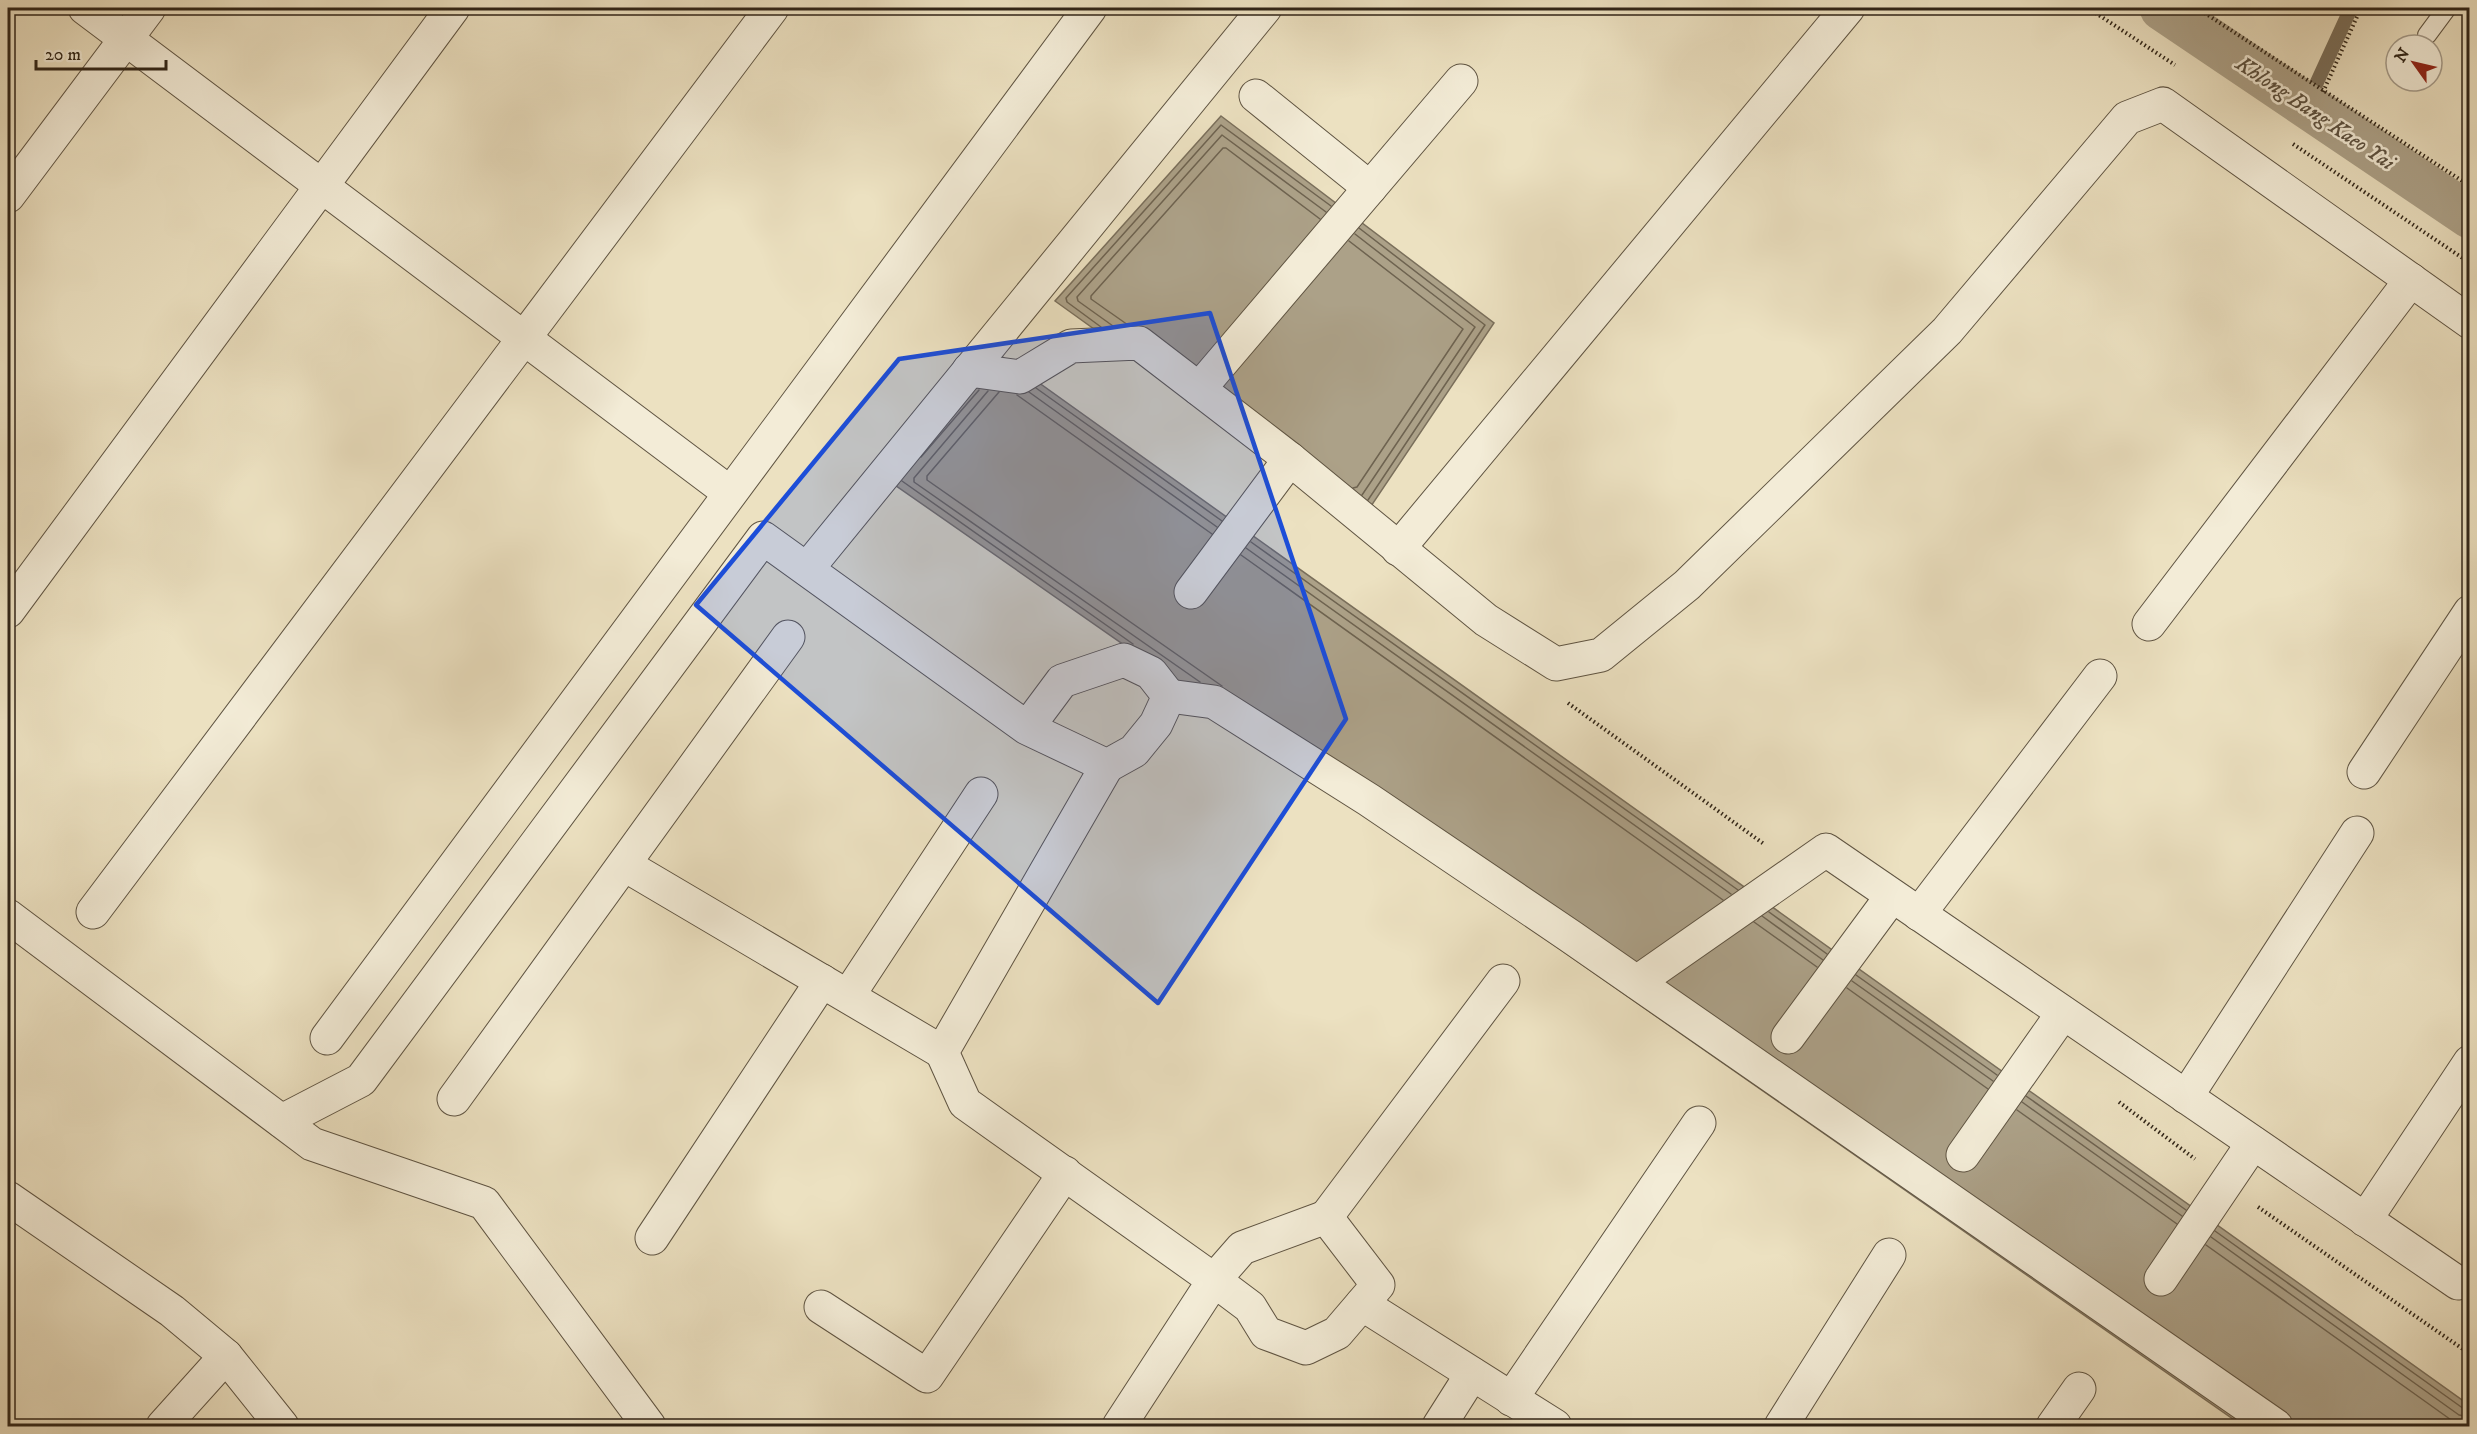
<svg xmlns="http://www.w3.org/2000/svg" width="2477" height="1434" font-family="'IM FELL DW Pica',serif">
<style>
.water{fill:#aca188;stroke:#7a6f5b;stroke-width:1.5}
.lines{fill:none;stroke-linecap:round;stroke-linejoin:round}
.shore{stroke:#6e6350;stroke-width:1.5}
.stream{stroke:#7a6f5b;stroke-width:14}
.canal{stroke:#aca188;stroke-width:45}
.service-casing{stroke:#5f5442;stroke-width:20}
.minor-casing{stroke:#5f5442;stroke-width:35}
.path{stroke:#302518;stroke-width:4;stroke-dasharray:1.5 3;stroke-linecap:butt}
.service{stroke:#f3ecd7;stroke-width:18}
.minor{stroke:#f3ecd7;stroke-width:33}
.marked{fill:#1d4ed8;fill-opacity:0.2;stroke:#1d4ed8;stroke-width:4.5;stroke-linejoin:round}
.labels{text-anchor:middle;stroke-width:5;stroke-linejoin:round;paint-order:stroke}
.water-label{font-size:22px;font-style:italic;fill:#5b503f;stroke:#f3ecd7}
</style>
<rect width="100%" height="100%" fill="#ece1c1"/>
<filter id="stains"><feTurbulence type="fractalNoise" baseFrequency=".00333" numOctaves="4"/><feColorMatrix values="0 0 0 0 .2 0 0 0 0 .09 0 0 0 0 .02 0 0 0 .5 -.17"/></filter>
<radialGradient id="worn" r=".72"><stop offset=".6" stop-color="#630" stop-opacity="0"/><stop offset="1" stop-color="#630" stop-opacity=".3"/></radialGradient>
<g class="water">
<path d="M1221,116L1494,323L1361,521L1055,301Z"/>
<path d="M1000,355L2469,1405V1426H2243L892,483Z"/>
</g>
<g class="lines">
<g class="shore">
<path d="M1359,228L1485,325L1368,500"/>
<path d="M1355,234L1475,327L1362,495"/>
<path d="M1349,241L1463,329L1357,487L1353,488"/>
<path d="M1128,325L1091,299V296L1223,148H1226L1320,219"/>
<path d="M1113,326L1078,301L1077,297L1222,135L1326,212"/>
<path d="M1101,327L1067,302L1066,298L1221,125L1331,206"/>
<path d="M1036,388L1222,521"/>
<path d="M988,391L914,478V482L1200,682"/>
<path d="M999,392L927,476V480L1222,686"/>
<path d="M1029,392L1217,527"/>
<path d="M1017,395L1212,534"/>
<path d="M921,457L979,390"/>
<path d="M902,481L1133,644"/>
<path d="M1251,542L1738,890"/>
<path d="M1246,548L1731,894"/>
<path d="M1241,555L1723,900"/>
<path d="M1769,912L1827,954"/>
<path d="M1762,916L1823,960"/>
<path d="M1754,922L1817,967"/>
<path d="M1856,975L1997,1075"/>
<path d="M1852,981L1993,1081"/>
<path d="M1847,988L1988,1089"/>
<path d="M2026,1096L2186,1210"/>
<path d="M2022,1102L2182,1216"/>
<path d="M2017,1110L2177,1224"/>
<path d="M2215,1231L2464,1409L2470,1410"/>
<path d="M2211,1237L2459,1415L2470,1417"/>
<path d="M2206,1245L2454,1422L2470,1426"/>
</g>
<path class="stream" d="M2307,104L2351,8"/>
<path class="canal" d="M2162,8L2470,216"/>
<g class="service-casing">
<path id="service" d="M2427,35L2447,8"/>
</g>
<g class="minor-casing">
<g id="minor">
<path d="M85,8L730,493"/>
<path d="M1256,96L1370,188"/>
<path d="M8,196L149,8"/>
<path d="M969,370L1020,377L1071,346L1139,343L1290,459L1486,620L1556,664L1601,655L1687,585L1947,331L2127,118L2163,104L2470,322"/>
<path d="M1199,389L1461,81"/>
<path d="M1398,549L1848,8"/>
<path d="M807,569L1265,8"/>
<path d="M1191,592L1290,459"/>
<path d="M8,611L453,8"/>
<path d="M2149,624L2411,280"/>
<path d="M1169,696L1214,702L1369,800L1570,936L2276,1426"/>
<path d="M1107,766L942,1052L965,1103L1214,1280L1242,1248L1326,1217L1378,1285L1337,1333L1306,1348L1266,1333L1250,1307L1214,1280L1119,1426"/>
<path d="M2364,772L2470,612"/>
<path d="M625,865L942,1052"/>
<path d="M93,912L772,8"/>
<path d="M1919,914L2100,676"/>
<path d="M8,916L312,1144L484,1203L649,1426"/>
<path d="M1637,982L1826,850L2458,1283"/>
<path d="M848,996L981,794"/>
<path d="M1788,1037L1892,896"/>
<path d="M327,1038L1090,8"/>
<path d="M2186,1097L2357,833"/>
<path d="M454,1099L788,637"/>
<path d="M282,1121L361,1080L763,538L1027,728L1107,766L1134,751L1156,724L1169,696L1151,673L1124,660L1062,681L1027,728"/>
<path d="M1963,1155L2063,1013"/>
<path d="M8,1198L172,1311L226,1356L282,1426"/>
<path d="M1326,1217L1503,981"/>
<path d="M2365,1220L2470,1062"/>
<path d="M652,1238L822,981"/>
<path d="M2161,1279L2253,1143"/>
<path d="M1362,1304L1555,1426"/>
<path d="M821,1307L927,1376L1065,1173"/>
<path d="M1511,1399L1699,1123"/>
<path d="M163,1426L226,1356"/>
<path d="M1439,1426L1472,1374"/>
<path d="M1781,1426L1889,1255"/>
<path d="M2053,1426L2079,1389"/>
</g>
</g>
<g class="path">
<path d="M2088,8L2175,65"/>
<path d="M2197,8L2470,186"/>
<path d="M2323,92L2361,8"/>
<path d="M2293,144L2470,263"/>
<path d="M1568,703L1764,844"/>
<path d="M2119,1102L2195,1159"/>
<path d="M2258,1207L2470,1354"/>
</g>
<use href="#service" class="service"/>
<use href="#minor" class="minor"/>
</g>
<path class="marked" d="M1210,313L1346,719L1158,1003L696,605L899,359Z"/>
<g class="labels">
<g class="water-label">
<text transform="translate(2316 112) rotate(34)" y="8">Khlong Bang Kaeo Yai</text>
</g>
</g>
<rect width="2477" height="1434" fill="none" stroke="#ece1c1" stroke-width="30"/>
<rect x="9" y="9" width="2459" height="1416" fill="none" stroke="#302518" stroke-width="3"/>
<rect x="15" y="15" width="2447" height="1404" fill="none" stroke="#302518" stroke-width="1.5"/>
<g transform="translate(2414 63) rotate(304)"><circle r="28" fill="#f3ecd7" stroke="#a59c8b" stroke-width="1.5"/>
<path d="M0-4.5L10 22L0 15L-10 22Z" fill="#8f2418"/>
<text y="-9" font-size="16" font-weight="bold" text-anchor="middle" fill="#302518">N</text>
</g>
<path d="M36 60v9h130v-9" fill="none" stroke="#302518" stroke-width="3"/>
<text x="45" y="60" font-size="18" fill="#302518" stroke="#f3ecd7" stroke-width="4.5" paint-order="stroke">20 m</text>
<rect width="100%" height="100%" filter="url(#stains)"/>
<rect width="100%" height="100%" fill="url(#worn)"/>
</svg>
